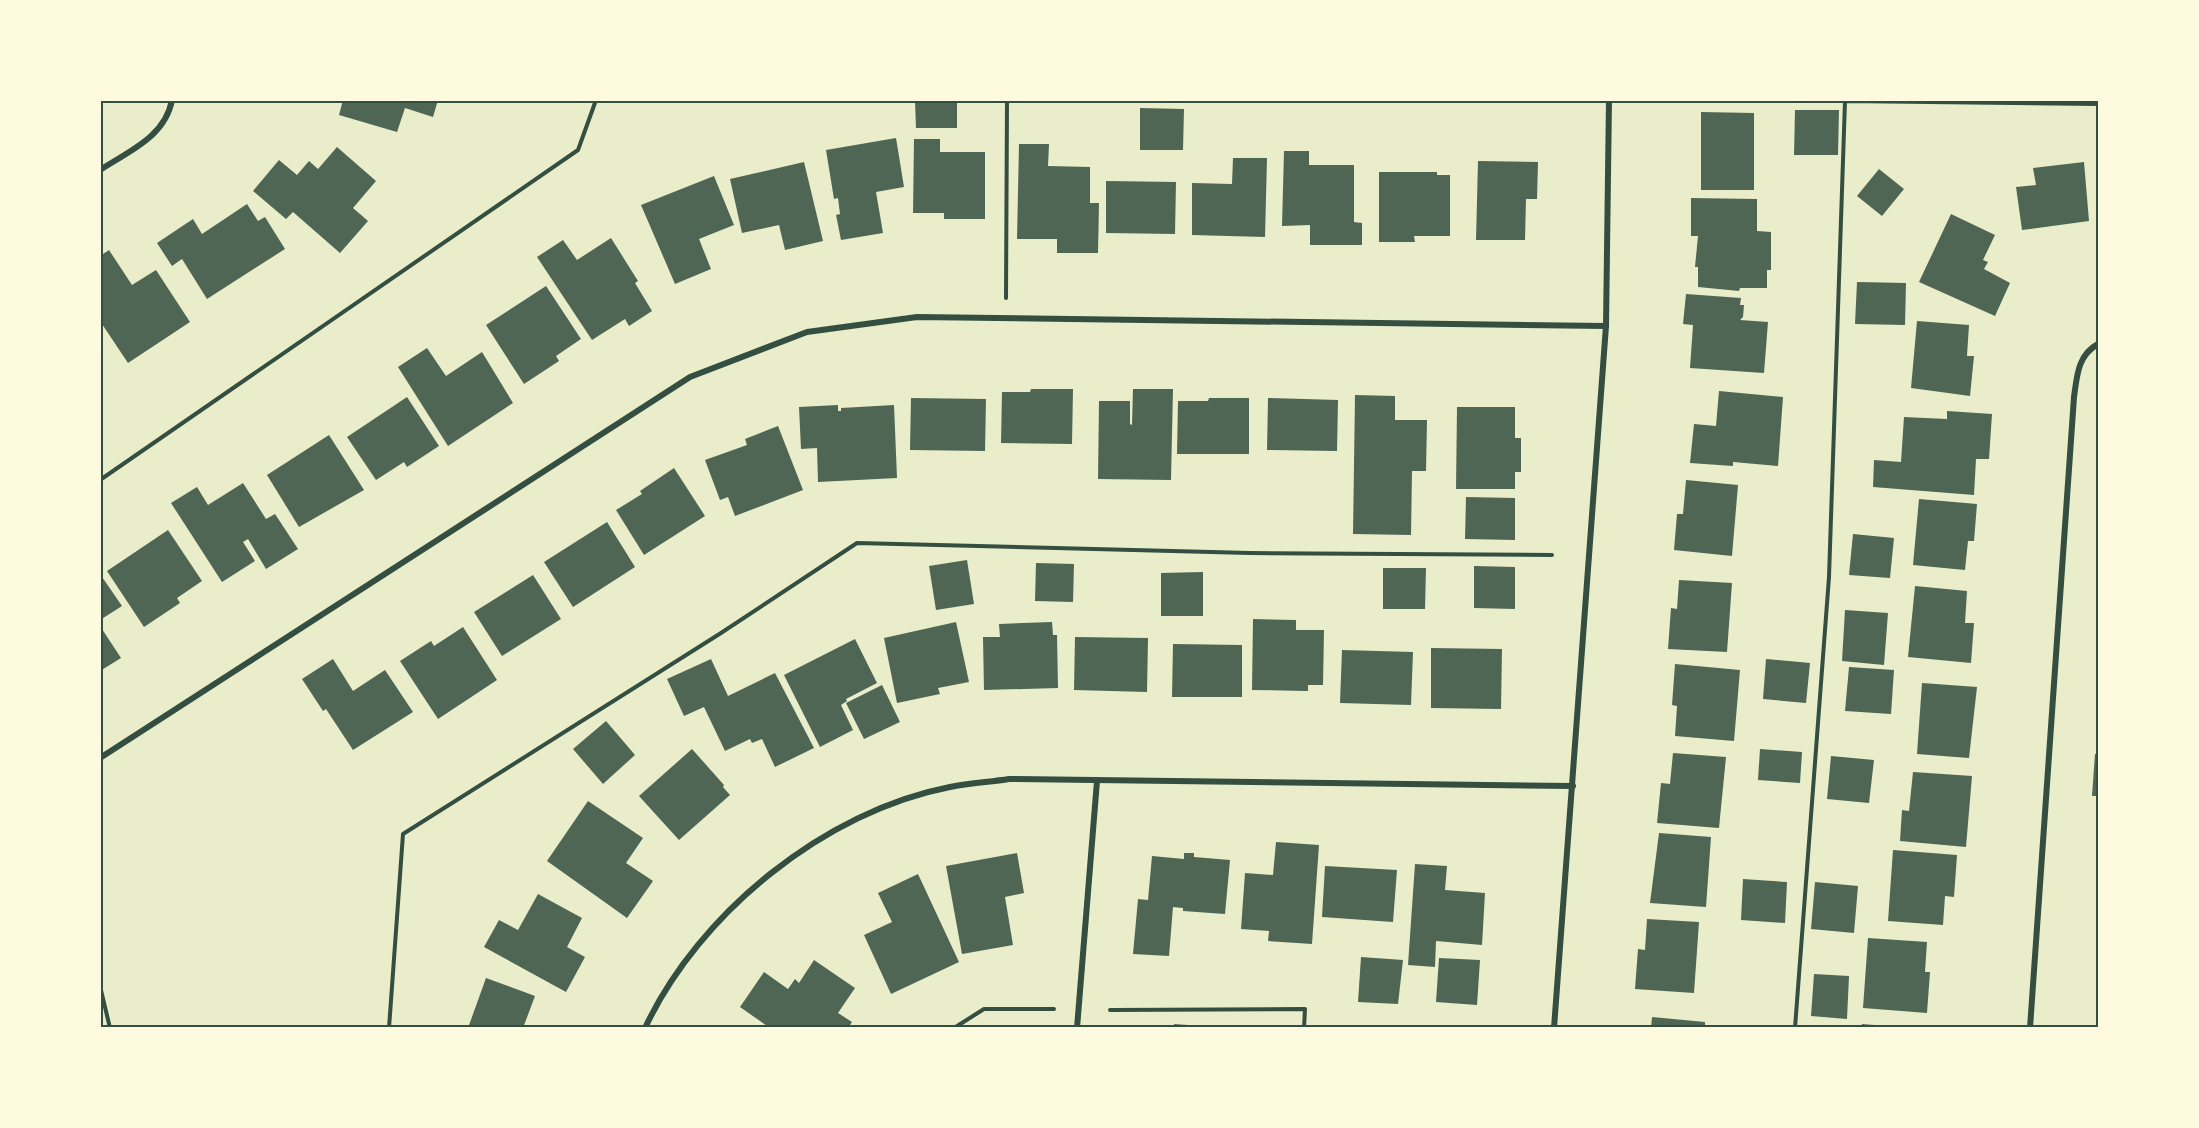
<svg xmlns="http://www.w3.org/2000/svg" width="2199" height="1128" font-family="Lora,serif">
<style>
.building{fill:#4f6655}
.lines{fill:none;stroke-linecap:round;stroke-linejoin:round}
.path{stroke:#344e41;stroke-width:4}
.minor{stroke:#344e41;stroke-width:6}
.neatline{fill:none;stroke:#344e41;stroke-width:2}
</style>
<rect width="100%" height="100%" fill="#e9edc9"/>
<g class="building">
<path d="M343,100H438L433,117L405,108L397,132L339,115Z"/>
<path d="M915,101H957V128H916Z"/>
<path d="M1140,108L1184,109L1183,150H1140Z"/>
<path d="M1795,110H1839L1838,155H1794Z"/>
<path d="M1701,112L1754,113V190H1701Z"/>
<path d="M896,138L904,187L876,192L883,233L841,240L836,215L840,214L838,198L834,199L826,150Z"/>
<path d="M914,139H940V152H985V219H944V213H913Z"/>
<path d="M1019,144H1049L1048,166L1090,167V203H1099L1098,253H1057V239H1017Z"/>
<path d="M337,147L376,181L353,208L368,221L340,253L293,212L286,219L253,191L279,160L297,175L309,161L318,169Z"/>
<path d="M1284,151H1309V165H1354V222L1362,223V245H1310V225L1282,226Z"/>
<path d="M1233,158H1267L1265,237L1192,235V183L1232,184Z"/>
<path d="M1478,161L1538,162L1537,199H1526L1525,240H1476Z"/>
<path d="M804,162L823,241L785,250L779,225L742,233L730,179Z"/>
<path d="M2084,162L2089,221L2022,230L2016,187L2036,185L2033,168Z"/>
<path d="M1879,169L1904,189L1882,216L1857,196Z"/>
<path d="M1379,172H1437V175H1450V236H1414L1415,242H1379Z"/>
<path d="M714,176L734,225L699,239L711,269L675,284L641,205Z"/>
<path d="M1106,181L1176,182L1175,234L1106,233Z"/>
<path d="M1691,198L1757,199V231L1771,232V270H1767V288H1740L1739,291L1698,287V267H1695L1698,236H1691Z"/>
<path d="M247,204L258,221L265,217L285,249L207,299L182,259L172,266L157,243L193,219L202,234Z"/>
<path d="M1951,214L1995,235L1983,260L1988,262L1984,269L2010,283L1995,316L1919,282Z"/>
<path d="M611,238L638,281L635,283L652,311L629,326L625,319L592,340L537,257L563,240L577,260Z"/>
<path d="M109,250L132,285L156,270L190,322L128,363L100,321V256Z"/>
<path d="M1857,282L1906,283L1905,325L1855,324Z"/>
<path d="M546,286L581,339L556,356L559,361L524,384L486,325Z"/>
<path d="M1686,294L1741,298L1740,305H1744L1743,317L1740,320L1768,322L1764,373L1690,368L1693,325L1683,324Z"/>
<path d="M1917,321L1969,325L1967,356H1974L1970,396L1911,388Z"/>
<path d="M427,348L446,376L482,352L513,403L448,446L398,367Z"/>
<path d="M1031,389H1073L1072,444L1001,443L1002,392H1030Z"/>
<path d="M1133,389H1173L1171,480L1098,479L1099,401H1130V424L1132,425Z"/>
<path d="M1719,391L1783,397L1778,466L1733,462V466L1690,463L1694,424L1716,426Z"/>
<path d="M1355,395L1395,396V420H1427L1426,471H1412L1411,535L1353,534Z"/>
<path d="M407,397L439,446L407,467L404,462L376,480L347,437Z"/>
<path d="M911,398L986,399L985,451L910,450Z"/>
<path d="M1209,398H1249V454H1177L1178,401H1208Z"/>
<path d="M1268,398L1338,400L1337,451L1267,450Z"/>
<path d="M838,405V411H841V408L894,405L897,478L818,482L817,448L801,449L799,407Z"/>
<path d="M1457,407H1515V438H1521V472H1515V489H1456Z"/>
<path d="M1947,411L1992,414L1989,459H1976L1974,495L1873,487L1874,460L1901,462L1904,417L1947,419Z"/>
<path d="M778,426L803,490L735,516L728,497L720,500L705,460L747,445L745,439Z"/>
<path d="M329,435L364,490L299,527L267,475Z"/>
<path d="M674,468L705,516L644,555L616,510L642,494L640,491Z"/>
<path d="M1686,480L1738,485L1732,556L1674,550L1677,514H1683Z"/>
<path d="M243,483L266,519L275,514L298,549L266,569L248,539L243,542L255,561L222,582L171,503L197,487L208,505Z"/>
<path d="M1466,497L1515,498V540L1465,539Z"/>
<path d="M1919,499L1977,504L1974,541H1968L1965,570L1913,565Z"/>
<path d="M607,522L635,567L573,607L544,562Z"/>
<path d="M168,530L202,581L177,598L180,603L144,627L107,571Z"/>
<path d="M1853,534L1894,538L1890,578L1849,575Z"/>
<path d="M967,560L974,604L936,610L929,566Z"/>
<path d="M1036,563L1074,564L1073,602L1035,601Z"/>
<path d="M1474,566L1515,567V609L1474,608Z"/>
<path d="M1383,568H1426L1425,609H1383Z"/>
<path d="M1203,572V616H1161V573Z"/>
<path d="M100,574L122,606L100,620Z"/>
<path d="M533,575L561,619L502,656L474,612Z"/>
<path d="M1679,580L1732,583L1727,652L1668,649L1671,608L1677,609Z"/>
<path d="M1915,586L1967,591L1965,623H1974L1971,663L1908,657Z"/>
<path d="M1845,610L1888,613L1884,665L1842,661Z"/>
<path d="M1253,619L1296,620V630H1324L1323,685H1308V691L1252,690Z"/>
<path d="M956,622L969,682L938,688L940,694L897,703L884,638Z"/>
<path d="M1052,622L1053,635H1057L1058,688L984,690L983,637H1000L999,624Z"/>
<path d="M100,626L121,658L100,671Z"/>
<path d="M463,627L497,680L438,719L400,661L431,641L434,646Z"/>
<path d="M1075,637L1148,638L1147,692L1074,690Z"/>
<path d="M855,639L877,683L846,699L847,701L841,705L853,730L820,747L784,675Z"/>
<path d="M1173,644L1242,645V697H1172Z"/>
<path d="M1431,648L1502,649L1501,709L1431,708Z"/>
<path d="M1342,650L1413,652L1411,705L1340,703Z"/>
<path d="M333,659L353,691L385,670L413,712L353,750L326,709L323,711L302,679Z"/>
<path d="M711,659L728,696L775,673L814,748L775,767L762,739L752,743L750,739L725,751L704,707L684,716L667,679Z"/>
<path d="M1766,659L1810,663L1806,703L1763,699Z"/>
<path d="M1675,664L1740,670L1734,741L1675,736L1677,706L1672,705Z"/>
<path d="M1849,667L1894,670L1891,714L1845,711Z"/>
<path d="M1922,683L1977,687L1969,758L1917,754Z"/>
<path d="M882,685L900,722L864,739L846,703Z"/>
<path d="M606,721L635,755L603,784L573,749Z"/>
<path d="M692,749L724,785L723,787L730,795L679,840L639,796Z"/>
<path d="M1760,749L1802,752L1800,783L1758,780Z"/>
<path d="M1673,753L1726,757L1719,828L1657,823L1661,783L1670,784Z"/>
<path d="M2095,754H2098V796H2092Z"/>
<path d="M1831,756L1874,760L1869,803L1827,799Z"/>
<path d="M1913,772L1972,776L1966,847L1900,841L1902,810L1909,811Z"/>
<path d="M588,801L643,838L626,863L653,881L627,918L547,861Z"/>
<path d="M1659,833L1711,837L1706,907L1650,903Z"/>
<path d="M1276,842L1319,845L1312,944L1268,941L1269,931L1241,929L1245,873L1273,875Z"/>
<path d="M1893,850L1957,855L1954,897L1945,896L1943,925L1888,921Z"/>
<path d="M1017,853L1024,893L1005,897L1013,945L962,954L946,866Z"/>
<path d="M1184,853H1194V857L1230,860L1225,914L1183,911V908L1173,907L1169,956L1133,954L1138,899L1148,900L1152,856L1184,859Z"/>
<path d="M1415,864L1447,866L1445,890L1485,893L1482,945L1436,941L1435,967L1408,965Z"/>
<path d="M1325,866L1397,870L1393,922L1322,917Z"/>
<path d="M918,874L959,962L891,994L864,935L892,922L878,893Z"/>
<path d="M1743,879L1787,882L1785,923L1741,920Z"/>
<path d="M1815,882L1858,886L1854,933L1811,929Z"/>
<path d="M538,894L582,918L567,947L585,957L566,992L484,947L499,920L518,930Z"/>
<path d="M1647,919L1699,922L1694,993L1635,989L1638,949L1645,950Z"/>
<path d="M1868,938L1927,942L1925,972H1930L1927,1013L1863,1008Z"/>
<path d="M1361,957L1403,960L1398,1004L1358,1002Z"/>
<path d="M1439,958L1480,960L1477,1005L1436,1002Z"/>
<path d="M814,960L855,988L838,1013L852,1022L848,1028H770L740,1007L764,972L788,989L795,979L799,983Z"/>
<path d="M1814,974L1849,976L1847,1019L1811,1016Z"/>
<path d="M486,978L535,996L523,1028H468Z"/>
<path d="M1652,1017L1705,1022V1028H1651Z"/>
<path d="M1174,1024L1202,1026V1028H1174Z"/>
<path d="M1862,1024L1887,1026V1028H1861Z"/>
</g>
<g class="lines">
<g class="path">
<path d="M1821,100L1845,101"/>
<path d="M1006,298L1007,100"/>
<path d="M100,480L578,150L596,100"/>
<path d="M100,986L110,1028"/>
<path d="M1110,1010L1305,1009L1304,1028"/>
<path d="M389,1028L403,834L721,633L857,543L1250,553L1552,555"/>
<path d="M954,1028L984,1009H1054"/>
<path d="M1795,1028L1829,577L1845,101L2098,104"/>
</g>
<g class="minor">
<path d="M100,170C129,151 165,137 172,100"/>
<path d="M100,758L690,377L807,332L917,317L1606,326"/>
<path d="M645,1028C699,913 825,811 950,787C970,783 990,782 1009,779L1573,786"/>
<path d="M1077,1028L1097,781"/>
<path d="M1554,1028L1606,326L1609,100"/>
<path d="M2030,1028L2074,397C2077,375 2078,355 2098,344"/>
</g>
</g>
<rect width="2199" height="1128" fill="none" stroke="#fefae0" stroke-width="204"/>
<rect x="102" y="102" width="1995" height="924" class="neatline"/>
</svg>
